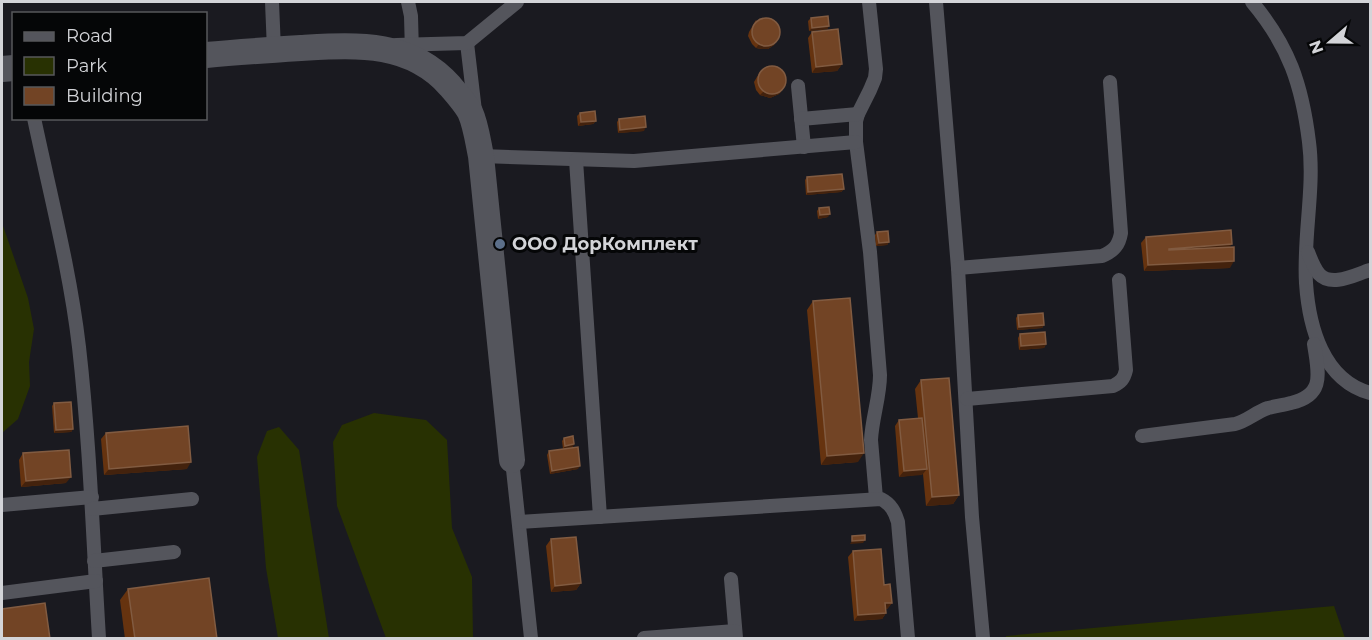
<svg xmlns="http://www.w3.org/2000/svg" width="1372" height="640" font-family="Montserrat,sans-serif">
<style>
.green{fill:#283102}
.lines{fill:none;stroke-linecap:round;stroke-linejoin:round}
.lane{stroke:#54555c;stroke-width:14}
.street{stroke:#54555c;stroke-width:26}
.wall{fill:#66330f}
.shaded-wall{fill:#43220d}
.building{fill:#724425;stroke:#815b41;stroke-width:1.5}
.service-dot{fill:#5c6f8a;stroke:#050607;stroke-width:2}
.labels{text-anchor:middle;stroke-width:6;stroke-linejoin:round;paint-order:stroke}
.poi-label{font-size:18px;font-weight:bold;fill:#d3d4d8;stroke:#050607;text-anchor:start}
</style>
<rect width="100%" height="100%" fill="#1a1a20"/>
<g class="green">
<path d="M2,223L28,298L34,329L29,362L30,386L18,419L2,433Z"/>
<path d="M374,413L426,420L447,440L452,528L472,577L473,638H386L337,506L333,442L342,425Z"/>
<path d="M279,427L299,450L329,638H278L266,568L257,457L267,431Z"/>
<path d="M1334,606L1345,638H1006V636Z"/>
</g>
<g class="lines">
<g class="lane">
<path d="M272,2L274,50"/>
<path d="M408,2L411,16L412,53"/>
<path d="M869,2L876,69L875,78L870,90L858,114L856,121V142L870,252L880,375C880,397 872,418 871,440L876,498"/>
<path d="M936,2L958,268L972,517L983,638"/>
<path d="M1252,2C1289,46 1302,85 1309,142C1315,188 1303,237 1306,283C1309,327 1323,380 1370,393"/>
<path d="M467,43L475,111"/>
<path d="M396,45L467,43L517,2"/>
<path d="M798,86L804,147"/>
<path d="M34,118C50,194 70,270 79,347C90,444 93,541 99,638"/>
<path d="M801,119L858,114"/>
<path d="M480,151L481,156L634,161L856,142"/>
<path d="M576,160L600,517"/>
<path d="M1308,252C1311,260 1314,268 1319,274C1332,288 1356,274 1370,270"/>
<path d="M958,268L1102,256C1114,251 1119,245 1121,233L1110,82"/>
<path d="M967,399L1113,386C1121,382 1124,379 1126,370L1119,280"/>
<path d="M1142,436L1235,424C1247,421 1256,412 1268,408C1276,406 1284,405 1291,403C1326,395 1318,372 1314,344"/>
<path d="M512,460L531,638"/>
<path d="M2,505L92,497"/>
<path d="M92,509L192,499"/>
<path d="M519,522L881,499C891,504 895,512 898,522L908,638"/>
<path d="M94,561L174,552"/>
<path d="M731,579L736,638"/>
<path d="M2,593L96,581"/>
<path d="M644,638L735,631"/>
</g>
<g class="street">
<path d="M206,55C237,52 269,50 301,48C357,45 410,41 450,86C457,94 465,103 470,112C476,125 478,142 481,156L512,460"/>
<path d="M2,69L14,68"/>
</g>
</g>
<g class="wall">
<path d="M811,18L829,26L827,29L809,31L808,21Z"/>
<path d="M756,20L774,45L768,49H762L756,48L752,44L748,36L749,32Z"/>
<path d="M812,32L842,64L837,71L812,73L808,38Z"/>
<path d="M761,70L784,87L779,94L770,98L760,95L756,90L754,82Z"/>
<path d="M580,113L596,121L593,124L578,126L577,116Z"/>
<path d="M619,119L644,131L618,133L617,122Z"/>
<path d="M807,177L844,189L841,192L806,195L805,180Z"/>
<path d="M819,208L828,217L818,219L817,211Z"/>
<path d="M877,232L889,242L887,245L876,246L875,235Z"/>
<path d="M1146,237L1229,247L1230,268L1144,271L1141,243Z"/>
<path d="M813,301L858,462L821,465L807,310Z"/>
<path d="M1018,315L1044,325L1042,328L1017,330L1016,318Z"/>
<path d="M1020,334L1046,344L1044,348L1019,350L1018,338Z"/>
<path d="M921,380L959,495L953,504L926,506L923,474L899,477L895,426L899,420L918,418L915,389Z"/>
<path d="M54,403L73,429L71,432L54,433L52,406Z"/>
<path d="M106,433L187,469L104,475L101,439Z"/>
<path d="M564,438L574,444L572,448L563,449L562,441Z"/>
<path d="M549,451L578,469L550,474L547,455Z"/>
<path d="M23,453L66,483L21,487L19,460Z"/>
<path d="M551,539L581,583L576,590L551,592L546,546Z"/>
<path d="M853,551L884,585L892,603L887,609H886V613L882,619L854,621L848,557Z"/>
<path d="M128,589L217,639H125L120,600Z"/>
</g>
<g class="shaded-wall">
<path d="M829,26L827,29L809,31L812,28Z"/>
<path d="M776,42L774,45L768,49H762L756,48L759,44Z"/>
<path d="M842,64L837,71L812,73L816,67Z"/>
<path d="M782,90L779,94L770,98L760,95L763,92Z"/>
<path d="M596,121L593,124L578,126L581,122Z"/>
<path d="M646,127L644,131L618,133L620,130Z"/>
<path d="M844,189L841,192L806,195L808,192Z"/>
<path d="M830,214L828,217L818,219L820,215Z"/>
<path d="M889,242L887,245L876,246L879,243Z"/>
<path d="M1232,244L1227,250L1165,255L1169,249Z"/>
<path d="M1234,261L1230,268L1144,271L1148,265Z"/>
<path d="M1044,325L1042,328L1017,330L1019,327Z"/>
<path d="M1046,344L1044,348L1019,350L1021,346Z"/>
<path d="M73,429L71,432L54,433L56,430Z"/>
<path d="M574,444L572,448L563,449L565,446Z"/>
<path d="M864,453L858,462L821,465L827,456Z"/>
<path d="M191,462L187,469L104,475L109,469Z"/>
<path d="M580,466L578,469L550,474L552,471Z"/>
<path d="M927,469L922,475L899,477L904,471Z"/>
<path d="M71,477L66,483L21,487L26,481Z"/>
<path d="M959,495L953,504L926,506L932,497Z"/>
<path d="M865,540L863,543L850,544L852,541Z"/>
<path d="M581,583L576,590L551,592L555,586Z"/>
<path d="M885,603H892L887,609L881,610Z"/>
<path d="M886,613L882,619L854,621L858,615Z"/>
</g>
<g class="building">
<path d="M828,16L829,26L812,28L811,18Z"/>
<circle cx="766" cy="32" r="14"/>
<path d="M838,29L842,64L816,67L812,32Z"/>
<circle cx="772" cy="80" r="14"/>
<path d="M595,111L596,121L581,122L580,113Z"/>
<path d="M645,116L646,127L620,130L619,119Z"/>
<path d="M842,174L844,189L808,192L807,177Z"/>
<path d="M829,207L830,214L820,215L819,208Z"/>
<path d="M1231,230L1232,244L1169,249V250L1234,247V261L1148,265L1146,237Z"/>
<path d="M888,231L889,242L879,243L877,232Z"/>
<path d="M850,298L864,453L827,456L813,301Z"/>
<path d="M1043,313L1044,325L1019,327L1018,315Z"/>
<path d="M1045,332L1046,344L1021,346L1020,334Z"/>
<path d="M949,378L959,495L932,497L921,380Z"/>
<path d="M71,402L73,429L56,430L54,403Z"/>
<path d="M922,418L927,469L904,471L899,420Z"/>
<path d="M188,426L191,462L109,469L106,433Z"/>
<path d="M573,436L574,444L565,446L564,438Z"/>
<path d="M578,447L580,466L552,471L549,451Z"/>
<path d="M69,450L71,477L26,481L23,453Z"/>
<path d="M865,535V540L852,541V536Z"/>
<path d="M576,537L581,583L555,586L551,539Z"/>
<path d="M881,549L884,585L890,584L892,603H885L886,613L858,615L853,551Z"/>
<path d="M209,578L217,639H135L128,589Z"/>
<path d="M45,603L50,639H2V609Z"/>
</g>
<circle class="service-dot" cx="500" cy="244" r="6"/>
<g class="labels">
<g class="poi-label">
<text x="512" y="250">ООО ДорКомплект</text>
</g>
</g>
<rect width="1372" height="640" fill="none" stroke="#d3d4d8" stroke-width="6"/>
<rect x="12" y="12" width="195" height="108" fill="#050607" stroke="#57585b" stroke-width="1.5"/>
<rect x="24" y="32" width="30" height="9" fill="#54555c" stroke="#57585b" stroke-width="1.5"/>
<text x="66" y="42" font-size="18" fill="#d3d4d8">Road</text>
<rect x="24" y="57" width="30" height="18" fill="#283102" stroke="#57585b" stroke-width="1.5"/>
<text x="66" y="72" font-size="18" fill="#d3d4d8">Park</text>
<rect x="24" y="87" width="30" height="18" fill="#724425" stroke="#57585b" stroke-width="1.5"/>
<text x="66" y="102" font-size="18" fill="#d3d4d8">Building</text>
<g transform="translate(1330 42) rotate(250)" stroke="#050607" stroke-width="4.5" paint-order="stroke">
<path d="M0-4.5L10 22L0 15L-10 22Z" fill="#d3d4d8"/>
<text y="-9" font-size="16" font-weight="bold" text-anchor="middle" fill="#d3d4d8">N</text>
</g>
</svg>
